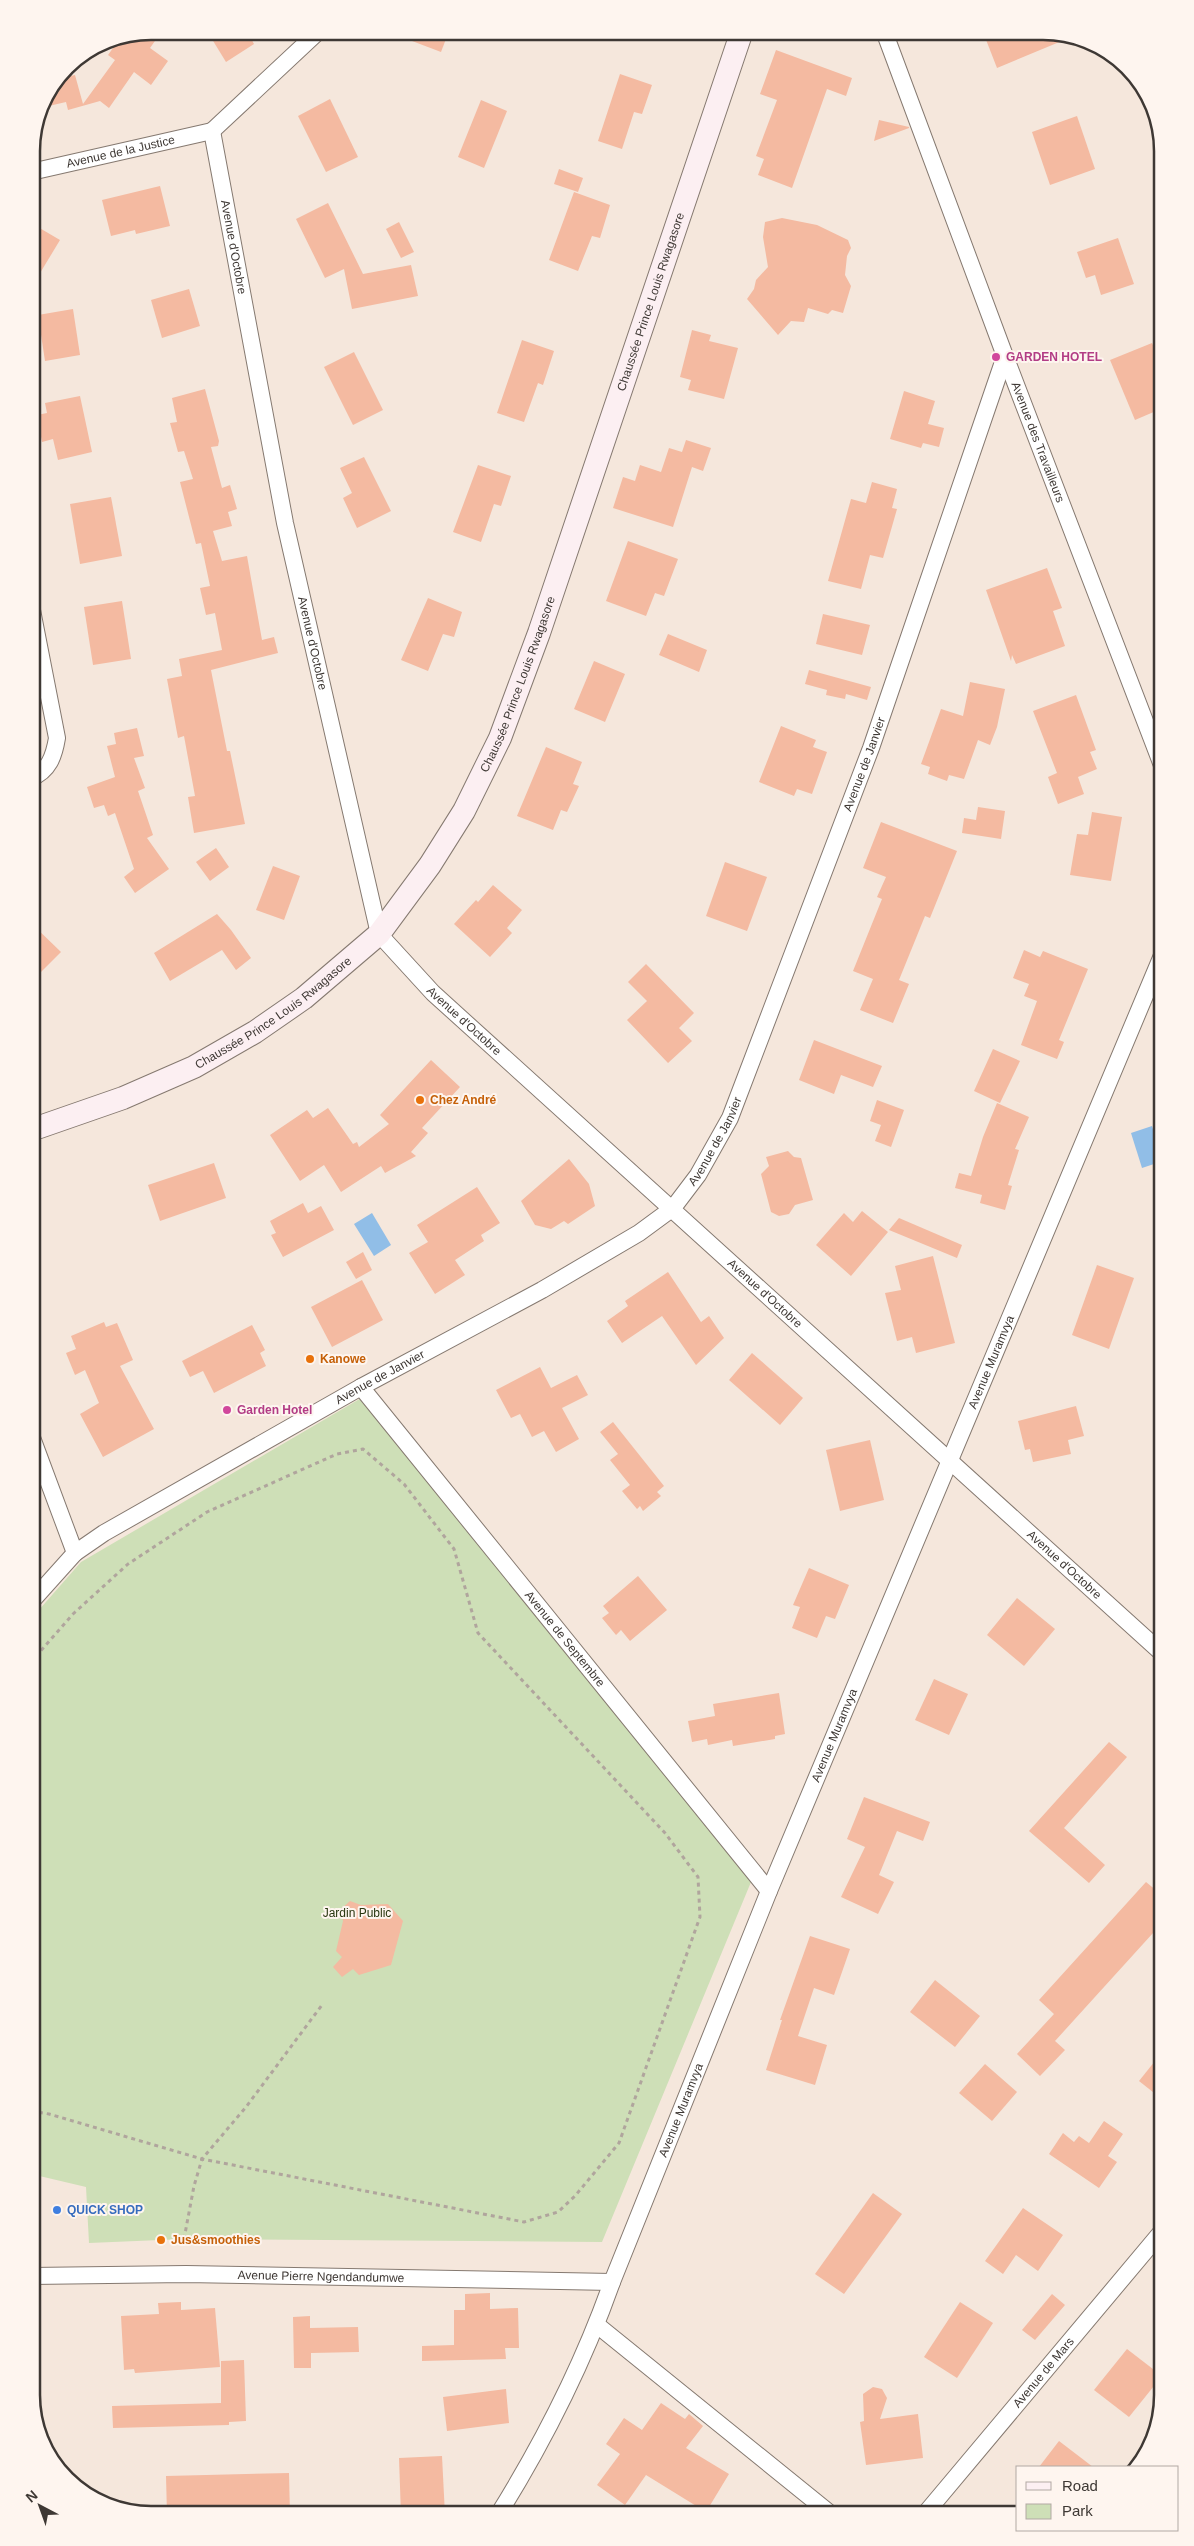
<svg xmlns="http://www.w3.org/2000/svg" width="1194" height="2546" font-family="Helvetica,sans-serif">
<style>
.green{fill:#cedfb7}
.water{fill:#91bee7}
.building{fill:#f4baa1}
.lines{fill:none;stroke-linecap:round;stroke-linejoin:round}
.street-casing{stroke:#857970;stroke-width:18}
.secondary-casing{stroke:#857970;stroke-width:24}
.path{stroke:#b0a59d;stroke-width:3;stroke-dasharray:4 4;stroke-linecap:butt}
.street{stroke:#fff;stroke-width:16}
.secondary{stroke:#fceff2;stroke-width:22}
.hotel-dot{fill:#d1479c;stroke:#fef5ef;stroke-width:2}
.food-dot{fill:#e8710a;stroke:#fef5ef;stroke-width:2}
.shop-dot{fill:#3f7fe0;stroke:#fef5ef;stroke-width:2}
.labels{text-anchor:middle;stroke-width:4;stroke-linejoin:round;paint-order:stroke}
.street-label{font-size:12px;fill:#3e3834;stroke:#fef5ef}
.hotel-label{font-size:12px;font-weight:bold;fill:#b23c85;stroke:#fef5ef;text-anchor:start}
.food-label{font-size:12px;font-weight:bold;fill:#c56008;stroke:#fef5ef;text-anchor:start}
.park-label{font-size:12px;fill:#293710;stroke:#fef5ef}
.shop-label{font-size:12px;font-weight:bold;fill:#366cbe;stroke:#fef5ef;text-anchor:start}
.rim{fill:none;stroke:#3e3834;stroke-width:2.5}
</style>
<rect width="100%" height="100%" fill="#f5e7dc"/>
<path class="green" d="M363,1397L751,1882L602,2242L184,2239L89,2243L86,2187L31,2174V1619L81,1562Z"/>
<g class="water">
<path d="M1152,1126L1163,1161L1142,1168L1131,1133Z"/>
<path d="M372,1213L391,1245L374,1256L354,1224Z"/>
</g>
<g class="building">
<path d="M151,31H162L150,48L168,61L151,85L134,72L109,108L100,101L68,110L66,102L40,108L58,79L75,75L83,104L115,60L108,55L121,37Z"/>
<path d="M207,31H247L254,44L226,62Z"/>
<path d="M391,31H449L441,52L391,33Z"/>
<path d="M983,32H1051L1069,38L997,68Z"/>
<path d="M776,50L852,78L846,96L827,89L792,188L758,175L764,159L756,156L777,100L760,94Z"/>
<path d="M620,74L652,85L642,114L634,112L622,149L598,141Z"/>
<path d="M330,99L358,157L326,172L298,116Z"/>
<path d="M481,100L507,111L484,168L458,157Z"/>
<path d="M1077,116L1095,169L1050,185L1032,132Z"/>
<path d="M879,120L909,127V128L874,141Z"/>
<path d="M559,169L583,178L578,192L554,184Z"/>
<path d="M160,186L170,226L136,234L135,230L111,236L102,200Z"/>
<path d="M574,192L610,205L600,238L592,236L578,271L549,260Z"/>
<path d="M328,203L363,274L411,265L418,296L352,309L344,269L325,278L296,219Z"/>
<path d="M782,218L817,225L848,240L851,248L847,256L845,275L851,286L843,313L832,310L828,314L808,308L804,322L791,321L778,335L747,299L754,289L756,280L768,267L763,237L765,222Z"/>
<path d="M399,222L414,252L401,258L386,229Z"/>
<path d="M31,223L60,240L31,288Z"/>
<path d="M1118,238L1134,284L1101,295L1095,275L1086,278L1077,252Z"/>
<path d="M189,289L200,326L162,338L151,300Z"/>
<path d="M73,309L80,355L45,361L38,315Z"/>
<path d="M692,330L711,335L709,341L738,348L724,399L688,390L691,380L680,377Z"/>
<path d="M522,340L554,351L543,385L538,383L524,422L497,413Z"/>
<path d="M1152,343L1163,369V408L1135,420L1110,360Z"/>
<path d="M354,352L383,410L353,425L324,367Z"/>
<path d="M205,389L219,441L218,446L211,447L222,488L230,485L237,509L228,512L232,526L213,531L222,561L247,556L262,640L274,637L278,653L211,670L227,751H230L245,824L194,833L188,797L195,796L184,736L178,738L167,679L182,676L179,659L222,650L215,613L206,615L200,588L210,586L201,543L196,544L180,482L193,479L184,451L178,452L170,423L177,422L172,398Z"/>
<path d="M904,391L935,401L928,424L944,428L939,447L923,443L921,448L890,439Z"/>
<path d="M80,396L92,452L58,460L53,439L42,442L37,415L47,413L45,403Z"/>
<path d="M686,440L711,448L703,471L692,467L673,527L613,508L623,477L635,481L640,465L661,472L669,448L682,452Z"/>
<path d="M364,457L391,511L357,528L343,498L352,493L340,468Z"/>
<path d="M478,465L511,476L501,506L494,504L481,542L453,532Z"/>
<path d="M872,482L897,489L892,508L897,509L883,558L870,555L861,589L828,581L851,499L866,503Z"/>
<path d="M111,497L122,556L80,564L70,504Z"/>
<path d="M628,541L678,559L664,596L655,593L646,616L606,601Z"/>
<path d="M1047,568L1062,608L1053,611L1065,646L1016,664L1012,655L1011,661L986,590Z"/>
<path d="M428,598L462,612L454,637L443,634L428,671L401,660Z"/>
<path d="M122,601L131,659L93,665L84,607Z"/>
<path d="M823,614L870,625L862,655L816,644Z"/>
<path d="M668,634L707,650L699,672L659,655Z"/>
<path d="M594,661L625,674L605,722L574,709Z"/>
<path d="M809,670L871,687L867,700L846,694L845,699L826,695L827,690L805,684Z"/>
<path d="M970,682L1005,689L997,727L990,745L978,740L964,779L949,775L947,781L928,774L930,767L921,764L941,709L963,716Z"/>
<path d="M1076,695L1096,750L1090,752L1097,769L1078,777L1084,794L1058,804L1048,777L1057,773L1033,711Z"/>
<path d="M781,726L816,740L813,747L827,752L812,794L797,789L794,796L759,782Z"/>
<path d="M137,728L144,756L134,758L145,788L138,791L153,835L147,838L169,869L135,893L124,877L134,869L115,813L108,816L104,805L94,808L87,787L115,777L107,746L116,744L114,733Z"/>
<path d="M546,747L582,762L573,784L579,786L567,812L561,810L553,830L517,816Z"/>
<path d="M978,807L1005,811L1001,839L962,833L964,818L976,820Z"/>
<path d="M1092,812L1122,817L1111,881L1070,875L1077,834L1088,835Z"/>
<path d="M881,822L957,851L930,918L925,916L899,980L909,984L893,1023L860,1010L873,979L853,971L882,899L877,897L886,877L863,868Z"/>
<path d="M216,848L229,867L210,881L196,862Z"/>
<path d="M725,862L767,877L747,931L706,916Z"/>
<path d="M273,866L300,876L284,920L256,910Z"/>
<path d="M493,885L522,910L507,928L512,933L490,957L454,924L476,900L478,902Z"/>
<path d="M217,914L231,930L251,958L236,970L222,950L170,981L154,953Z"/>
<path d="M31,923L61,952L31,982Z"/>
<path d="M1024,950L1040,957L1043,951L1088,969L1059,1040L1064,1042L1057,1059L1021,1045L1037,1001L1024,996L1029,984L1013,978Z"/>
<path d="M646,964L694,1013L679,1028L692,1041L668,1063L627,1020L647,1001L628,982Z"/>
<path d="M814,1040L882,1066L873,1087L841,1075L834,1094L799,1080Z"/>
<path d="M993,1049L1020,1061L1000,1103L974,1091Z"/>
<path d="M431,1060L460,1087L422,1128L428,1133L411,1152L416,1156L385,1173L381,1166L341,1192L324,1165L300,1181L270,1135L307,1110L313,1118L328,1108L353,1144L357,1142L359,1147L389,1124L380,1115Z"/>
<path d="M877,1100L904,1110L891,1147L875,1141L881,1125L870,1121Z"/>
<path d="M997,1103L1029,1117L1015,1149L1019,1150L1008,1185L1012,1186L1005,1210L980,1203L982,1195L955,1188L959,1173L971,1176L983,1137Z"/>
<path d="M788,1151L794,1157L801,1158L813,1200L795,1205L789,1214L779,1216L771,1212L761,1174L769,1166L766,1157Z"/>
<path d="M569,1159L589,1184L595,1206L568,1224L564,1221L551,1229L535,1225L521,1201Z"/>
<path d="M214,1163L226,1198L160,1221L148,1185Z"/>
<path d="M477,1187L500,1223L481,1235L484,1241L455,1260L465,1275L435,1294L409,1253L428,1242L417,1225Z"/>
<path d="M303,1203L308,1213L321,1206L334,1230L283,1257L271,1235L276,1233L270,1221Z"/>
<path d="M862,1211L888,1232L851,1276L816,1245L844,1213L853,1222Z"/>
<path d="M899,1218L962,1245L957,1258L889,1230Z"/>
<path d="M363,1252L372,1270L356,1279L346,1262Z"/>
<path d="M933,1256L955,1343L916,1353L912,1337L897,1341L885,1293L901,1290L895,1266Z"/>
<path d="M1097,1265L1134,1278L1109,1349L1072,1335Z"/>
<path d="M668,1272L701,1322L709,1316L724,1338L696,1365L662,1316L622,1343L607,1321L628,1306L625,1301Z"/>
<path d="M362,1280L383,1320L332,1347L311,1307Z"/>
<path d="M104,1322L106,1327L117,1323L133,1360L120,1366L154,1429L103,1457L80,1414L99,1403L85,1370L75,1375L66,1353L76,1349L71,1336Z"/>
<path d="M252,1325L265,1350L260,1353L266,1366L214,1393L203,1371L190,1377L182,1361Z"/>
<path d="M752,1353L803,1398L780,1425L729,1380Z"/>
<path d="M540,1367L551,1388L577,1375L588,1395L562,1408L579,1439L556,1452L544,1431L532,1437L520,1414L511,1418L496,1390Z"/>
<path d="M1076,1406L1084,1436L1068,1440L1071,1454L1033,1462L1030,1449L1025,1450L1018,1421Z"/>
<path d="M613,1422L664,1486L657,1492L661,1496L643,1511L640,1506L637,1509L622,1491L630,1485L610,1460L618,1454L600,1432Z"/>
<path d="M870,1440L884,1500L840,1511L826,1450Z"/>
<path d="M809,1568L849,1585L835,1619L826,1616L817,1638L792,1628L800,1607L793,1605Z"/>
<path d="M638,1576L667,1610L630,1641L621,1630L616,1635L602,1618L609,1613L603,1606Z"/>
<path d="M1017,1598L1055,1629L1024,1666L987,1635Z"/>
<path d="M934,1679L968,1694L949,1735L915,1720Z"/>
<path d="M779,1693L785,1734L775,1736V1739L733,1746L732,1740L708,1745L707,1739L692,1742L688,1721L715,1716L713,1704Z"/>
<path d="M1109,1742L1127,1757L1064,1828L1105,1865L1089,1883L1029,1831Z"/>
<path d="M864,1797L930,1822L923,1841L897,1831L879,1875L894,1882L878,1914L841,1897L865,1847L847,1839Z"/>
<path d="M1146,1882L1163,1896V1922L1055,2041L1065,2050L1040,2076L1017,2054L1054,2014L1039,2000Z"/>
<path d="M350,1901L361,1905L388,1904L403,1921L391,1965L359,1975L353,1969L342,1977L333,1967L342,1957L336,1951L343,1921L340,1910Z"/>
<path d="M810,1936L850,1949L834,1995L814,1988L798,2036L827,2045L815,2085L766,2070L782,2020H780Z"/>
<path d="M935,1980L980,2016L955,2047L910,2012Z"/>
<path d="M1163,2051V2100L1139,2081Z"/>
<path d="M985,2064L1017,2092L992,2121L959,2093Z"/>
<path d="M1104,2121L1123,2134L1108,2156L1117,2162L1099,2188L1049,2154L1063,2133L1074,2142L1079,2136L1089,2143Z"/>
<path d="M873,2193L902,2214L844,2294L815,2274Z"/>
<path d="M1023,2208L1063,2235L1038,2271L1016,2255L1003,2274L985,2261Z"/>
<path d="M490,2293V2309L518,2308L519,2348H505L506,2359L422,2361V2346L454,2345V2310H465V2294Z"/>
<path d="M1052,2294L1065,2305L1035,2340L1022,2330Z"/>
<path d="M181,2302V2310L215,2308L220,2367L135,2373L134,2369L124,2370L121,2316L159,2314L158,2303Z"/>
<path d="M960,2302L993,2323L957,2378L924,2357Z"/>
<path d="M310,2316V2328L358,2327L359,2352L311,2353V2368H294L293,2317Z"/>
<path d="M1127,2349L1162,2376L1129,2417L1094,2390Z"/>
<path d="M244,2360L246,2421L229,2422V2425L113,2428L112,2406L221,2403V2361Z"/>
<path d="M873,2387L882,2389L887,2398L880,2419L918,2414L923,2458L866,2465L860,2422L864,2421L863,2394Z"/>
<path d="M506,2389L509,2423L447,2431L443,2397Z"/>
<path d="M661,2403L685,2419L689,2414L703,2426L686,2448L729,2474L706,2512L646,2475L625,2505L597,2485L620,2454L606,2444L624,2418L642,2430Z"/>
<path d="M1059,2441L1093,2467H1039Z"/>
<path d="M442,2456L445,2515H401L399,2458Z"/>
<path d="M289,2473L290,2515H167L166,2476Z"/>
</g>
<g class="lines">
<g class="street-casing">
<g id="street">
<path id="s1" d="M884,31L1005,356L1163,768"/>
<path id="s2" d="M212,131L285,523L379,934L433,993L1163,1654"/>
<path d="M212,131L319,31"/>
<path id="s3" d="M31,172L212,131"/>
<path d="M31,778C49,771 54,756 57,738L31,605"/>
<path id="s4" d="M361,1387L769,1891"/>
<path d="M31,1435L75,1553"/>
<path id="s5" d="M31,1602L75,1553L104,1533L361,1387L542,1290L639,1233L673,1208L698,1175L730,1118L871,748L1005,356"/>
<path id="s6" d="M31,2276L186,2274L612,2282"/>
<path d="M597,2325L832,2515"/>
<path id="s7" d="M498,2515C544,2441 583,2364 612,2282L769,1891L1163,953"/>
<path id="s8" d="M924,2515L1163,2230"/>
</g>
</g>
<g class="secondary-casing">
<g id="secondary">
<path id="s9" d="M31,1130L123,1098L194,1067L255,1032L304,998L379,934L430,865L464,811L500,738L539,633L742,31"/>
</g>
</g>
<g class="path">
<path d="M31,2111L49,2114L202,2159L524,2222L558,2212L575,2196L619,2143L700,1917L698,1877L665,1833L478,1633L454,1549L404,1484L363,1449L337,1454L207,1512L128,1564L73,1614L31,1662"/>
<path d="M184,2239L194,2186L202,2159L246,2107L322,2005"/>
</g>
<use href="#street" class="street"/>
<use href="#secondary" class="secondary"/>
</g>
<g class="hotel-dot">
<circle cx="996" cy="357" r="5"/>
<circle cx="227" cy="1410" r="5"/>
</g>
<g class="food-dot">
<circle cx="420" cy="1100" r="5"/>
<circle cx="310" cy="1359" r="5"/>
<circle cx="161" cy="2240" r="5"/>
</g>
<circle class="shop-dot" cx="57" cy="2210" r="5"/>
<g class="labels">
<g class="street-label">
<text dy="4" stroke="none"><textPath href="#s3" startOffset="92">Avenue de la Justice</textPath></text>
<text dy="4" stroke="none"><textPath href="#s2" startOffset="118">Avenue d'Octobre</textPath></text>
<text dy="4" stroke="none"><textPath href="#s9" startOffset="1096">Chaussée Prince Louis Rwagasore</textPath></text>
<text dy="4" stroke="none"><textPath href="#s1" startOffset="439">Avenue des Travailleurs</textPath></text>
<text dy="4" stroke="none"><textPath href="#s2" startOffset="522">Avenue d'Octobre</textPath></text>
<text dy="4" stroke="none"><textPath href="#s9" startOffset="691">Chaussée Prince Louis Rwagasore</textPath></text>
<text dy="4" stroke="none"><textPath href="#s5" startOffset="1242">Avenue de Janvier</textPath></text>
<text dy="4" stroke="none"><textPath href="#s9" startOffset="271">Chaussée Prince Louis Rwagasore</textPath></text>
<text dy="4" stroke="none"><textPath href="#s2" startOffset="942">Avenue d'Octobre</textPath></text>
<text dy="4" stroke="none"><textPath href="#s5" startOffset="836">Avenue de Janvier</textPath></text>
<text dy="4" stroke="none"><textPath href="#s2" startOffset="1348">Avenue d'Octobre</textPath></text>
<text dy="4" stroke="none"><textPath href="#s7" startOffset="1255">Avenue Muramvya</textPath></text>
<text dy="4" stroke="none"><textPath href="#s5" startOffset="418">Avenue de Janvier</textPath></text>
<text dy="4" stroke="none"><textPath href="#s2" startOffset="1752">Avenue d'Octobre</textPath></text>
<text dy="4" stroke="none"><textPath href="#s4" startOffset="324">Avenue de Septembre</textPath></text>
<text dy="4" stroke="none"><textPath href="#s7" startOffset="850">Avenue Muramvya</textPath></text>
<text dy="4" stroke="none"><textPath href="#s7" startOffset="445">Avenue Muramvya</textPath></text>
<text dy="4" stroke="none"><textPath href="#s6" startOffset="290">Avenue Pierre Ngendandumwe</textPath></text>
<text dy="4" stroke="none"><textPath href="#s8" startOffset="186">Avenue de Mars</textPath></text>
</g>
<g class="hotel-label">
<text x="1006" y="361">GARDEN HOTEL</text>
<text x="237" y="1414">Garden Hotel</text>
</g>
<g class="food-label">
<text x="430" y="1104">Chez André</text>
<text x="320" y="1363">Kanowe</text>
<text x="171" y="2244">Jus&amp;smoothies</text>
</g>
<g class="park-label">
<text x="357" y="1917">Jardin Public</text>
</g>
<g class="shop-label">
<text x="67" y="2214">QUICK SHOP</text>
</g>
</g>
<path d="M0 0H1194V2546H0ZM151 40H1043A111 111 0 0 1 1154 151V2395A111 111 0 0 1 1043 2506H151A111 111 0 0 1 40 2395V151A111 111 0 0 1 151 40Z" fill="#fef5ef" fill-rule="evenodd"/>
<path class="rim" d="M151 40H1043A111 111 0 0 1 1154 151V2395A111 111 0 0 1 1043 2506H151A111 111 0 0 1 40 2395V151A111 111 0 0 1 151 40Z"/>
<rect x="1016" y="2466" width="162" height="65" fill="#fef5ef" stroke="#b1a9a4"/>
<rect x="1026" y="2482" width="25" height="8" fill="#fceff2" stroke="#b1a9a4"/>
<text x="1062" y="2491" font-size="15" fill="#3e3834">Road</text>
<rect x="1026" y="2504" width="25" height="15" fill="#cedfb7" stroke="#b1a9a4"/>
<text x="1062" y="2516" font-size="15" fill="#3e3834">Park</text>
<g transform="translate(40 2506) rotate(319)" stroke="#fef5ef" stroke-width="4" paint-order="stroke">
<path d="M0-4L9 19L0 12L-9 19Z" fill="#3e3834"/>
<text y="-8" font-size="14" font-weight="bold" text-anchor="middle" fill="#3e3834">N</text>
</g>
</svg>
